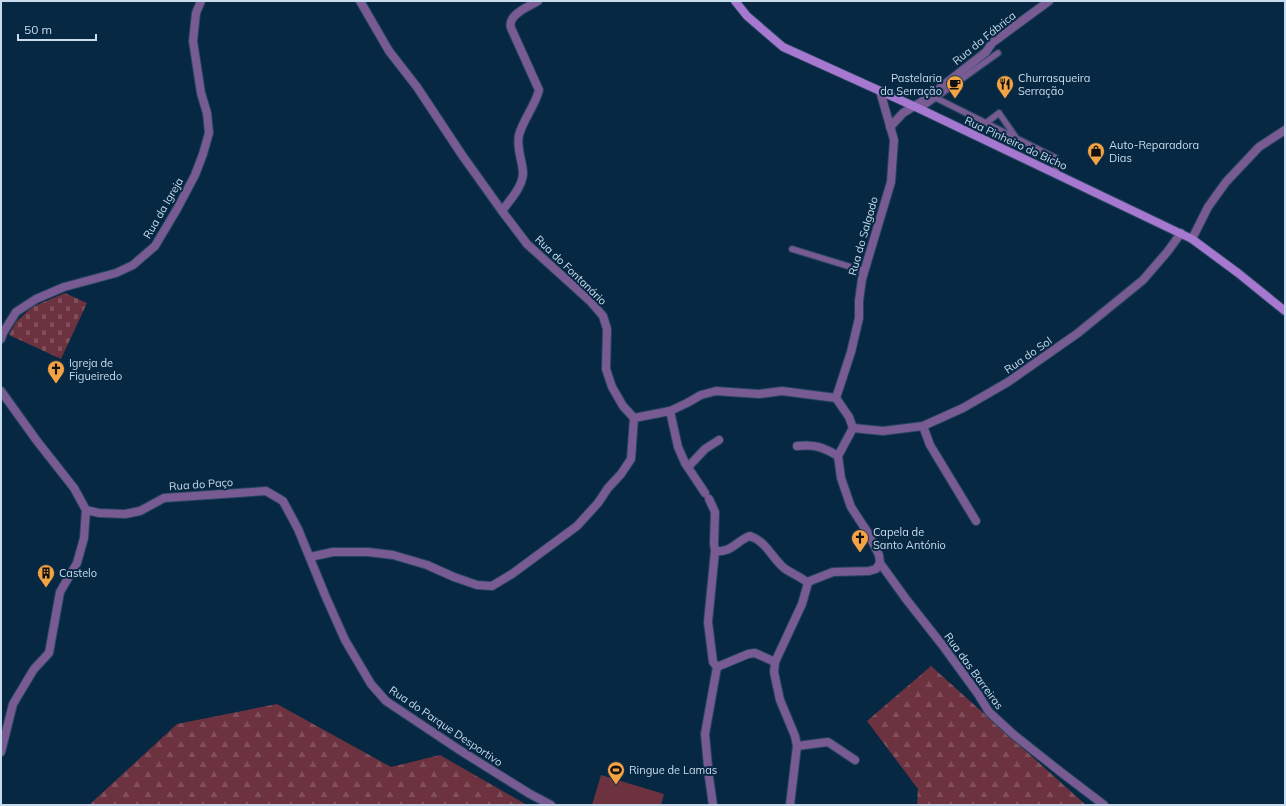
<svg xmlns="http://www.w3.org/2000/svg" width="1286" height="806" font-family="Mulish,sans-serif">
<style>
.green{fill:#6c323f}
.forest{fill:url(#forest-firs)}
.cemetery{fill:url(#cemetery-stones)}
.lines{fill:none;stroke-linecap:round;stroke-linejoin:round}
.lane-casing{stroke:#25455e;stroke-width:8}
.street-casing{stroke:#25455e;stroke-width:10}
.secondary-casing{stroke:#25455e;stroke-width:10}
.lane{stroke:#775b92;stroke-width:5.5}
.street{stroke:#775b92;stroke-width:8}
.secondary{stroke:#a678d0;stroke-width:8}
.labels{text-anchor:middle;stroke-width:4;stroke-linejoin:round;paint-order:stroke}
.street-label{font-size:11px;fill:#c9dcee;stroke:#062842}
.poi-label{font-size:11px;fill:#c9dcee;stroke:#062842;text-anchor:start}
</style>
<defs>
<pattern id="forest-firs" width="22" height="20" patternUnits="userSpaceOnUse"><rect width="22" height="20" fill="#6c323f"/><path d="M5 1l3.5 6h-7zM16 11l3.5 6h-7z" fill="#804f5b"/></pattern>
<pattern id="cemetery-stones" width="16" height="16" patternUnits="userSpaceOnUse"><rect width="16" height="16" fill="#6c323f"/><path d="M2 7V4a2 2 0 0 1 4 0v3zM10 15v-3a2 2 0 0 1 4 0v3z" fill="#804f5b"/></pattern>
</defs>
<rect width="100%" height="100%" fill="#062842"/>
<path class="green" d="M601,775L664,794L661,805H592Z"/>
<g class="forest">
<path d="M931,666L1086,805H917L918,789L867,721Z"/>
<path d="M277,704L391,767L440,755L527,805H89L177,724Z"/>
</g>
<path class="cemetery" d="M65,293L87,303L61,359L9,335L16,322L32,307Z"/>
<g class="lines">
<g class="lane-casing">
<g id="lane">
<path d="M936,98L1056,158V174"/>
<path d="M920,109L998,53"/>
<path d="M986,123L999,113L1015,136"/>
<path d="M792,249L864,271"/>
</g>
</g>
<g class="street-casing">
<g id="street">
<path d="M890,127L903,113L926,99L986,52L992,43L1049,1"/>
<path d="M502,211C509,201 522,188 523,174C523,161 516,149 519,135C523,120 536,104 539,90L511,28C507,15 528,7 538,1"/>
<path d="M1192,239L1208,207L1226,182L1259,147L1285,130"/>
<path d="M1,339L3,333L16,312L36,299L64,287L116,273L133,265L155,246L177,209L195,175L203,154L209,133L207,113L201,93L193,41L196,13L201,1"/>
<path d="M1,391L37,441L74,488L86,510L99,513L125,514L140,511L164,498L266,491L283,501L298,529L325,595L345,640L371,684L386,701L461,751L530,794L551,805"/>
<path d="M836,398L851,352L859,318V301L862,279L891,182L894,140L880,91"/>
<path d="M670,411L678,447L685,463L705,493"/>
<path d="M634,418L670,411L687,403L701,395L716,391L759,394L782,391L836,398"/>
<path d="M923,426L930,445L976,521"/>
<path d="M853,428L883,431L923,426L963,408L1008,382L1078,333L1143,280L1168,251L1181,233"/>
<path d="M797,446C814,444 823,447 838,456"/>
<path d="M688,467L705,449L719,440"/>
<path d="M709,499L715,512L714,544L715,551L708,622L713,662L717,667L705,734L709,777L713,805"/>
<path d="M715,551C732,553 736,541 750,536C767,542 771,557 784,568C792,574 800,576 808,583"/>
<path d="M310,557L333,552H368L393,555L427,565L454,577L477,585L492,586L512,574L577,526L598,503L608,488L621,474L631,459L634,418L623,406L612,387L606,369L607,329L603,316L590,301L527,244L502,211L462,155L417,87L389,51L360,1"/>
<path d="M880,563L906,599L943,646L978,694L989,712L1014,735L1062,773L1104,805"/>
<path d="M717,667L748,654L755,653L775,662"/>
<path d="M797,746L828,742L855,760"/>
<path d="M1,752L13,704L34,669L49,653L60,592L77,563L84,538L86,510"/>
<path d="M790,805L797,746L795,736L780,700L774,672L775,662L802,604L808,583L810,581L833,572L869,571L876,569L880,563L879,555L868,533L851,507L841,478L838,456L853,428L849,417L836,398"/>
</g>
</g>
<g class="secondary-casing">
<path id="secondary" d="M735,1L747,16L783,47L920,109L1192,239L1238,273L1285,311"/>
</g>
<use href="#lane" class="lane"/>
<use href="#street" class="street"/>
<use href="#secondary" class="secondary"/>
</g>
<defs>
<g id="cafe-pin" transform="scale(0.9)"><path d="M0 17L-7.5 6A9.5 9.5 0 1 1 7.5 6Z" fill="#f4a344" stroke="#062842"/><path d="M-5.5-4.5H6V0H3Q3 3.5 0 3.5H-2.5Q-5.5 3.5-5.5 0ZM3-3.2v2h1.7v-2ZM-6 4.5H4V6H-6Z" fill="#111"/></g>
<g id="restaurant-pin" transform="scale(0.9)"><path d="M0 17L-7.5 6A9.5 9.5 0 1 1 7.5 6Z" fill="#f4a344" stroke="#062842"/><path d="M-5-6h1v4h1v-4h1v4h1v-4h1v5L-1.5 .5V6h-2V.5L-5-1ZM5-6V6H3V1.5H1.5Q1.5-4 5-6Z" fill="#111"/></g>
<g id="shop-pin" transform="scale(0.9)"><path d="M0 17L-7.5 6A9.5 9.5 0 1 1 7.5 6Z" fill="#f4a344" stroke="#062842"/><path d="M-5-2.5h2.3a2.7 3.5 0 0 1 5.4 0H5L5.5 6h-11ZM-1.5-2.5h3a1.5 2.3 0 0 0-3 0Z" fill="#111"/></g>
<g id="church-pin" transform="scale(0.9)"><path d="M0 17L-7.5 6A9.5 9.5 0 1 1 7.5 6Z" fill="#f4a344" stroke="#062842"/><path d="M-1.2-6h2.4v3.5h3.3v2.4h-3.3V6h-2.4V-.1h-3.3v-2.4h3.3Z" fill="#111"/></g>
<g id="building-pin" transform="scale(0.9)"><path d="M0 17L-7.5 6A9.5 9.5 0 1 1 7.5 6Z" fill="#f4a344" stroke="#062842"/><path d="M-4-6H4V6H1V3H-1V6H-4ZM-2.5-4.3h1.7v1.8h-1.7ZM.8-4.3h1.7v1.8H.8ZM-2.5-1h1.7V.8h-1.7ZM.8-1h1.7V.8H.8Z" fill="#111"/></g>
<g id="stadium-pin" transform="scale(0.9)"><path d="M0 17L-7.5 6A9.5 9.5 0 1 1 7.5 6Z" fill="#f4a344" stroke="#062842"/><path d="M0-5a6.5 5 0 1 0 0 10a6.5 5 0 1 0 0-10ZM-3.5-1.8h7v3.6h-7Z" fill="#111"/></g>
</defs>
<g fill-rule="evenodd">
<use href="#cafe-pin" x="955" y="84"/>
<use href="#restaurant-pin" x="1005" y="84"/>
<use href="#shop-pin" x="1096" y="151"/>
<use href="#church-pin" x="56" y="369"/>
<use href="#church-pin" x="860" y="538"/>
<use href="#building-pin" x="46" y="573"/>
<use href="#stadium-pin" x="616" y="770"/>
</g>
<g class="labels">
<g class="street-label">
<text transform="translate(984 38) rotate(-39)" y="4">Rua da Fábrica</text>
<text transform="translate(1016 143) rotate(25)" y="4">Rua Pinheiro do Bicho</text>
<text transform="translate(163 208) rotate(-60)" y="4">Rua da Igreja</text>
<text transform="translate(863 236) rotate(-74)" y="4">Rua do Salgado</text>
<text transform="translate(571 270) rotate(44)" y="4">Rua do Fontanário</text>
<text transform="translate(1028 355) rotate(-35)" y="4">Rua do Sol</text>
<text transform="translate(201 484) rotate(-4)" y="4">Rua do Paço</text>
<text transform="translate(974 671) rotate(54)" y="4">Rua das Barreiras</text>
<text transform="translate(446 726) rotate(34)" y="4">Rua do Parque Desportivo</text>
</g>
<g class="poi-label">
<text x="942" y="82" text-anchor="end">Pastelaria<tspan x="942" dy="13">da Serração</tspan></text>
<text x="1018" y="82">Churrasqueira<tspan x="1018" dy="13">Serração</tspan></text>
<text x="1109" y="149">Auto-Reparadora<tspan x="1109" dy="13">Dias</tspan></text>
<text x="69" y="367">Igreja de<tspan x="69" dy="13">Figueiredo</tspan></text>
<text x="873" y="536">Capela de<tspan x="873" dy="13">Santo António</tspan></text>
<text x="59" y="577">Castelo</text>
<text x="629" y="774">Ringue de Lamas</text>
</g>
</g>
<rect width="1286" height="806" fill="none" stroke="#c9dcee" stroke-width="4"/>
<path d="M18 34v6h78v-6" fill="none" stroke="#c9dcee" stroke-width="2"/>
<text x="24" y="34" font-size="12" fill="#c9dcee" stroke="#062842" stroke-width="3" paint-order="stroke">50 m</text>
</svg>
